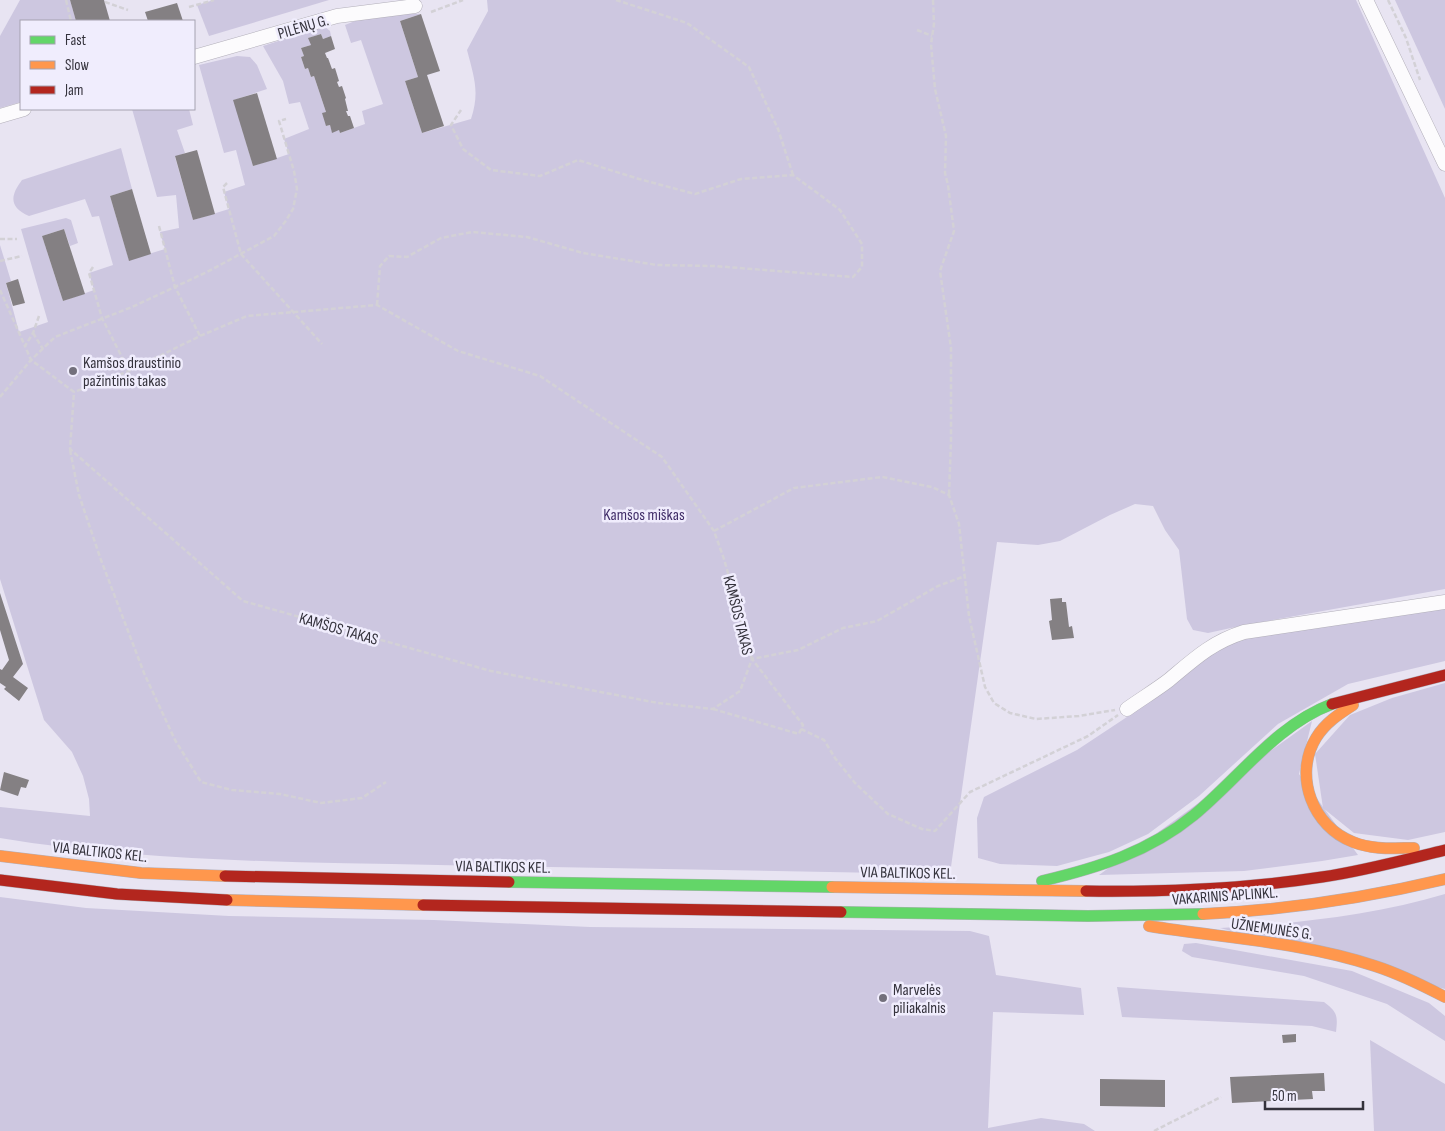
<svg xmlns="http://www.w3.org/2000/svg" width="1445" height="1131" font-family="'Sofia Sans Condensed',sans-serif">
<style>
.green{fill:#cdc7e0}
.building{fill:#848083}
.lines{fill:none;stroke-linecap:round;stroke-linejoin:round}
.street-casing{stroke:#b2afb9;stroke-width:15}
.fast-casing{stroke:#b2afb9;stroke-width:12}
.slow-casing{stroke:#b2afb9;stroke-width:12}
.jam-casing{stroke:#b2afb9;stroke-width:12}
.path{stroke:#d3d1d6;stroke-width:2.5;stroke-dasharray:5 2.5;stroke-linecap:butt}
.street{stroke:#fcfbfd;stroke-width:14}
.fast{stroke:#63d668;stroke-width:11}
.slow{stroke:#ff974d;stroke-width:11}
.jam{stroke:#b3261e;stroke-width:11}
.poi-dot{fill:#73707c;stroke:#f0edfd;stroke-width:2}
.labels{text-anchor:middle;stroke-width:5;stroke-linejoin:round;paint-order:stroke}
.street-label{font-size:16px;fill:#34323c;stroke:#f0edfd}
.poi-label{font-size:16px;fill:#34323c;stroke:#f0edfd;text-anchor:start}
.park-label{font-size:16px;fill:#412e69;stroke:#f0edfd}
</style>
<rect width="100%" height="100%" fill="#e8e4f2"/>
<g class="green">
<path d="M20,0H70L76,21H21V102L0,108V36Z"/>
<path d="M214,0H329L209,36L197,5Z"/>
<path d="M487,0H1356L1445,198V589L1240,626L1208,633L1193,630L1187,619L1179,550L1165,530L1153,506L1135,504L1110,515L1060,541L1038,545L997,542L950,874C779,871 609,868 438,865C292,862 145,862 0,838V807L90,816L89,799L83,776L72,752L44,720L0,579V245L11,281L6,283L19,332L48,322L21,229L66,218L71,220L78,243L70,246L64,229L42,236L63,301L94,290L89,273L113,265L99,216L92,217L85,199L29,216C9,207 10,196 22,180L121,148L132,189L110,196L129,260L165,249L160,232L179,228L176,195L157,197L132,109H189L193,125L177,130L185,153L175,157L193,220L229,209L224,192L245,185L236,150L224,153L199,65L237,56L250,57L257,65L267,89L234,100L253,166L289,154L284,139L309,129L300,102L289,104L283,81L263,46L322,27H325L330,31L331,36L323,39L321,34L309,38L311,45L301,48L304,56L301,57L305,69L308,68L311,77L314,76L326,112V126L330,125L332,132L339,130L340,133L365,124L362,111L383,104L361,40L351,43L345,25C367,15 397,12 421,14L400,21L418,77L405,81L422,133L471,119C480,92 474,77 467,50L488,11Z"/>
<path d="M1395,0H1445V109Z"/>
<path d="M1445,606V661L1348,684L1278,724L1199,796L1148,834L1109,852L1057,866L1000,864L978,858L977,818L984,797L1077,750L1133,713L1218,650L1244,639Z"/>
<path d="M1445,683V832L1408,840L1354,833L1323,808L1315,754L1350,715L1392,698Z"/>
<path d="M1312,721L1299,774L1358,855L1322,861L1244,871L1099,875Z"/>
<path d="M1445,894V989L1220,928C1293,924 1375,915 1445,894Z"/>
<path d="M0,897L86,908L229,916L434,920L590,927L970,931L989,936L996,975L1081,988L1084,1015L993,1012L988,1128L1041,1118L1084,1124L1095,1131H0Z"/>
<path d="M1196,943L1352,971L1429,1003L1445,1016V1041L1387,1004L1304,976L1192,957L1182,951L1184,944Z"/>
<path d="M1117,987L1324,1002C1337,1012 1338,1015 1336,1032L1312,1026L1122,1017Z"/>
<path d="M1370,1040L1445,1084V1131H1374Z"/>
</g>
<g class="building">
<path d="M70,0H104L110,21H76Z"/>
<path d="M177,3L183,21H148L145,12Z"/>
<path d="M421,14L440,71L427,75L444,126L422,133L405,81L418,77L400,21Z"/>
<path d="M321,34L323,39L331,36L335,49L325,53L327,58H328L332,69L335,68L339,81L337,82L339,87L342,86L346,98L345,99L348,111H346L348,116H350L354,128L340,133L339,130L332,133L330,125L326,126L322,113L326,112L314,76L311,77L308,68L305,69L301,57L304,56L301,48L311,45L308,38Z"/>
<path d="M257,93L277,159L253,166L233,100Z"/>
<path d="M197,150L215,214L193,220L175,156Z"/>
<path d="M132,189L151,254L129,261L110,196Z"/>
<path d="M64,229L85,294L63,301L42,236Z"/>
<path d="M18,279L25,303L13,306L6,283Z"/>
<path d="M0,593L23,664L13,677L28,688L19,701L4,689L6,687L0,683V669L2,670L9,660L0,630Z"/>
<path d="M1062,598V602H1066L1069,627L1072,626L1074,638L1052,640L1049,621L1052,620L1050,599Z"/>
<path d="M4,772L29,780L26,788L21,787L18,796L0,790Z"/>
<path d="M1296,1034V1042L1283,1043L1282,1035Z"/>
<path d="M1324,1073L1325,1091H1312L1313,1099L1232,1103L1230,1077Z"/>
<path d="M1100,1079L1165,1080V1107L1100,1106Z"/>
</g>
<g class="lines">
<g class="street-casing">
<g id="street">
<path d="M1366,0L1445,164"/>
<path d="M194,57L337,16L415,6"/>
<path d="M0,116L24,109"/>
<path d="M1127,709C1141,699 1156,690 1169,680C1194,659 1212,642 1244,632L1445,602"/>
</g>
</g>
<g class="fast-casing">
<g id="fast">
<path d="M1042,881C1097,868 1149,852 1194,815C1239,778 1276,725 1332,704"/>
<path d="M509,882L832,887"/>
<path d="M841,912L1088,916L1203,914"/>
</g>
</g>
<g class="slow-casing">
<g id="slow">
<path d="M1353,705C1339,714 1325,723 1316,738C1293,776 1313,827 1353,842C1373,850 1394,848 1414,848"/>
<path d="M0,856L141,873L225,876"/>
<path d="M832,887L1086,891"/>
<path d="M227,900L423,905"/>
<path d="M1203,914C1285,910 1365,898 1445,879"/>
<path d="M1149,926C1224,938 1303,942 1375,966C1400,974 1422,985 1445,997"/>
</g>
</g>
<g class="jam-casing">
<g id="jam">
<path d="M1332,704L1445,675"/>
<path d="M225,876L509,882"/>
<path d="M0,880L117,894L227,900"/>
<path d="M1086,891C1164,892 1244,889 1322,877C1363,871 1404,860 1445,850"/>
<path d="M423,905L841,912"/>
</g>
</g>
<g class="path">
<path d="M66,0L71,21"/>
<path d="M616,0L687,23L749,67L778,129L793,175"/>
<path d="M933,0L934,24L931,44L935,89L946,136L945,173L948,185L954,231L940,271L951,348V440L949,495"/>
<path d="M1388,0L1406,38L1420,80"/>
<path d="M105,2L128,10"/>
<path d="M189,7L214,0"/>
<path d="M431,12L463,0"/>
<path d="M917,30L932,36"/>
<path d="M227,183L223,187L241,254L322,344"/>
<path d="M159,226L175,287L200,336"/>
<path d="M0,239H17"/>
<path d="M0,261L22,256"/>
<path d="M93,267L89,273L102,318L129,371"/>
<path d="M0,290L25,346"/>
<path d="M377,305L380,266L389,256L407,257L441,238L472,232L527,237L583,253L657,265L714,266L853,277L862,267V244L840,210L793,175L741,179L695,194L639,179L578,160L540,176L491,170L463,149L451,125L461,110"/>
<path d="M39,316L33,333L25,346L31,360L74,392L70,449L243,601L491,671L658,703L713,709L740,691L752,659L724,559L714,531L662,457L540,376L458,351L377,305L247,316L200,336L129,371L74,392"/>
<path d="M33,333L43,349"/>
<path d="M0,397L31,360L55,337L132,307L207,272L274,236L285,222L293,209L297,189L294,171L279,121L286,119"/>
<path d="M70,450L79,495L101,560L144,673L175,740L201,782L232,790L280,794L321,803L362,798L386,782"/>
<path d="M714,531L794,488L882,477L932,487L949,495L959,524L969,616L985,687L994,703L1010,713L1036,719L1079,716L1115,710"/>
<path d="M713,709L799,734L803,725L752,659L798,650L843,628L877,621L938,586L965,576"/>
<path d="M801,729L824,740L835,758L855,783L888,814L922,829L935,831L970,792L1088,736L1118,715"/>
<path d="M1154,1131L1221,1097"/>
</g>
<use href="#street" class="street"/>
<use href="#fast" class="fast"/>
<use href="#slow" class="slow"/>
<use href="#jam" class="jam"/>
</g>
<g class="poi-dot">
<circle cx="73" cy="371" r="5"/>
<circle cx="883" cy="998" r="5"/>
</g>
<g class="labels">
<g class="street-label">
<text transform="translate(303 26) rotate(-16)" y="6">PILĖNŲ G.</text>
<text transform="translate(739 615) rotate(76)" y="6">KAMŠOS TAKAS</text>
<text transform="translate(339 628) rotate(16)" y="6">KAMŠOS TAKAS</text>
<text transform="translate(100 851) rotate(6)" y="6">VIA BALTIKOS KEL.</text>
<text transform="translate(503 866) rotate(1)" y="6">VIA BALTIKOS KEL.</text>
<text transform="translate(908 872) rotate(1)" y="6">VIA BALTIKOS KEL.</text>
<text transform="translate(1225 895) rotate(-4)" y="6">VAKARINIS APLINKL.</text>
<text transform="translate(1272 928) rotate(8)" y="6">UŽNEMUNĖS G.</text>
</g>
<g class="poi-label">
<text x="83" y="368">Kamšos draustinio<tspan x="83" dy="18">pažintinis takas</tspan></text>
<text x="893" y="995">Marvelės<tspan x="893" dy="18">piliakalnis</tspan></text>
</g>
<g class="park-label">
<text x="644" y="520">Kamšos miškas</text>
</g>
</g>
<rect x="20" y="20" width="175" height="90" fill="#f0edfd" stroke="#a5a2b0"/>
<rect x="30" y="36" width="25" height="8" fill="#63d668" stroke="#a5a2b0"/>
<text x="65" y="45" font-size="15" fill="#34323c">Fast</text>
<rect x="30" y="61" width="25" height="8" fill="#ff974d" stroke="#a5a2b0"/>
<text x="65" y="70" font-size="15" fill="#34323c">Slow</text>
<rect x="30" y="86" width="25" height="8" fill="#b3261e" stroke="#a5a2b0"/>
<text x="65" y="95" font-size="15" fill="#34323c">Jam</text>
<path d="M1265 1101v8h98v-8" fill="none" stroke="#34323c" stroke-width="2.5"/>
<text x="1272" y="1101" font-size="15" fill="#34323c" stroke="#f0edfd" stroke-width="4" paint-order="stroke">50 m</text>
</svg>
